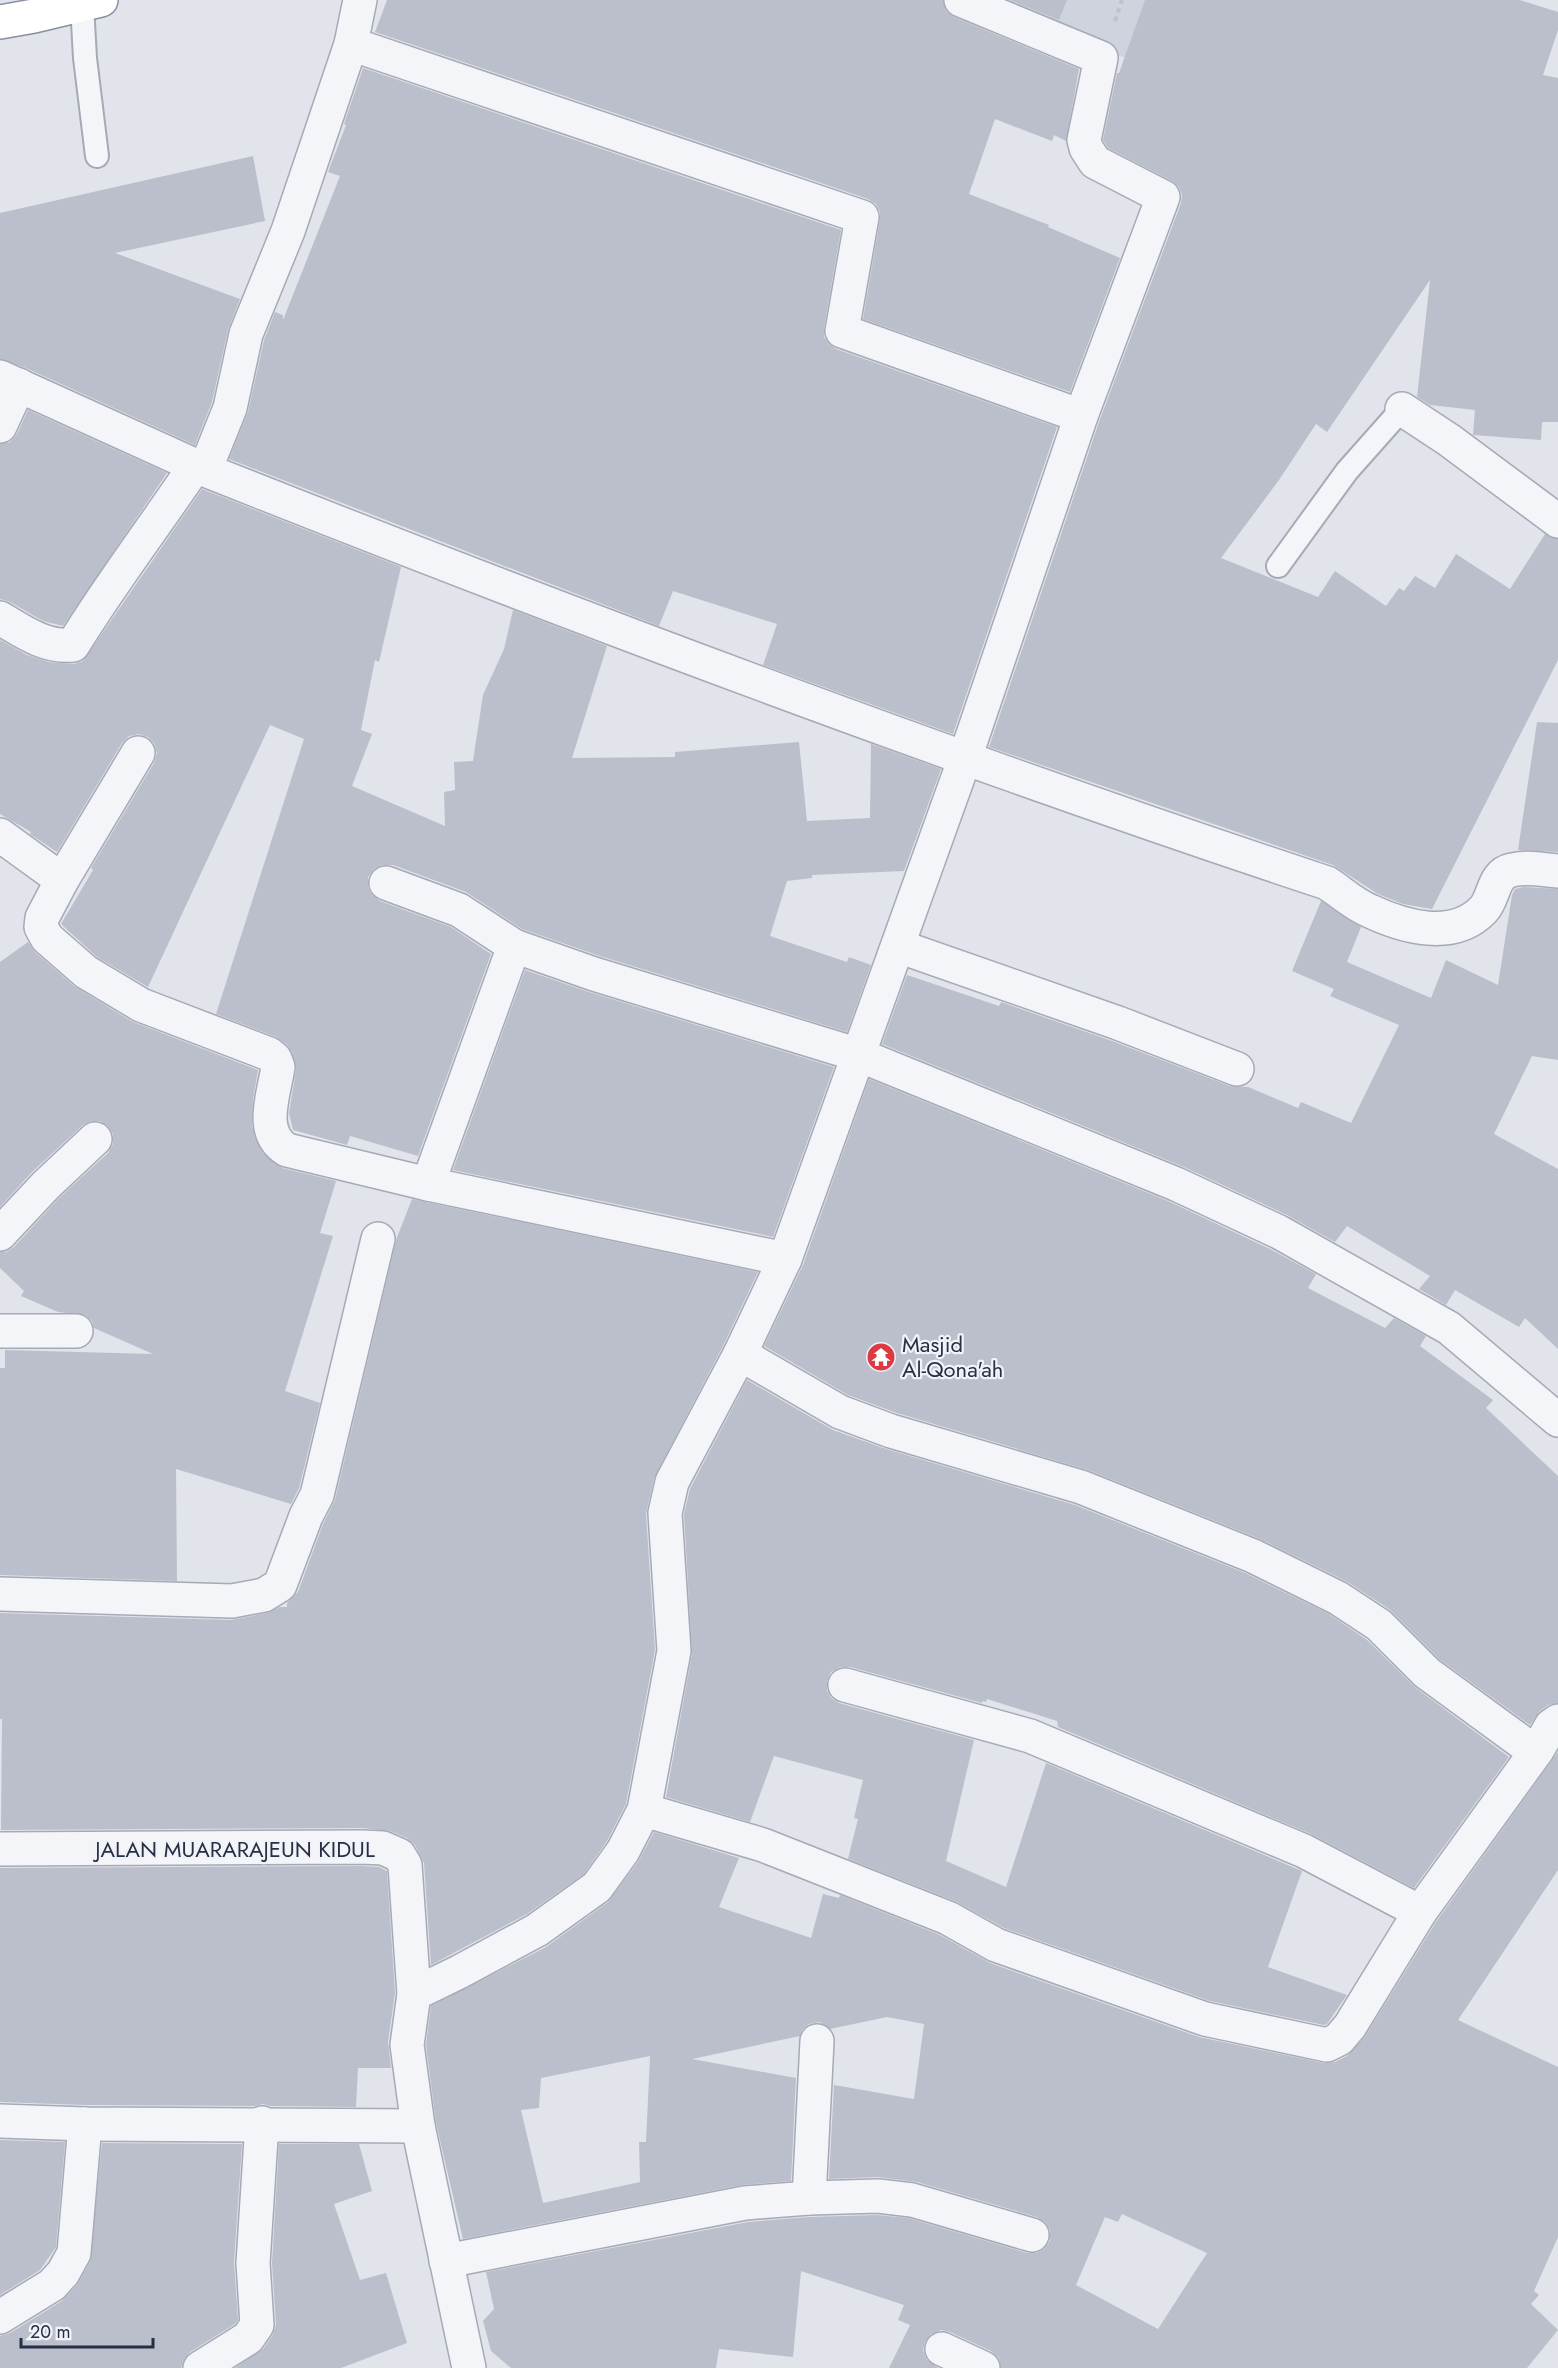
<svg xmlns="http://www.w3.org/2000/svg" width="1558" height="2368" font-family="Jost,sans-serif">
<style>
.built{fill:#cfd3dd}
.building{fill:#babfcb;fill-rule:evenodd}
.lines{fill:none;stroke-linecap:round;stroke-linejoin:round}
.lane-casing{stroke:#a5aab6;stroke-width:26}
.street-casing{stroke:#a5aab6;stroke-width:36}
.highway-casing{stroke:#878fa3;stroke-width:36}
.path{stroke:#bfc2ca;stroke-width:4;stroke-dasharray:4.5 4.5;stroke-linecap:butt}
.lane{stroke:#f4f5f9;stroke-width:22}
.street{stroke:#f4f5f9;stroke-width:33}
.highway{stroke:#fff;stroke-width:33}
.labels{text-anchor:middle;stroke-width:4.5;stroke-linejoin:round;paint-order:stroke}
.poi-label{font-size:22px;fill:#272f45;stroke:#f1f3f8;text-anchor:start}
.street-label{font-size:22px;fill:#272f45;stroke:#f1f3f8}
</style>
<rect width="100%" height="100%" fill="#e1e4eb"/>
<path class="built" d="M944,0H1160L1126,58Z"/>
<g class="building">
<path d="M387,0H943L946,11L954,17L1079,69L1066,141L1054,135L1052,141L995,119L969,194L1049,225L1048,227L1120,258L1070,392L863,319L880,220V212L876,204L868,199L375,32Z"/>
<path d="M1010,0H1067L1059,20Z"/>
<path d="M1145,0H1520L1558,12V30L1543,75L1558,78V422H1542L1541,440L1473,435L1475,410L1430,405L1417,397L1430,280L1327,432L1316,424L1279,480L1221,558L1318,597L1335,571L1386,606L1399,588L1404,591L1415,576L1435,588L1456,554L1510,589L1545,534L1558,539V660L1432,909L1403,904L1378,894L1333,865L989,747L1099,422L1181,203L1182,195L1179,187L1172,181L1108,148L1103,140L1117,73H1119Z"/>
<path d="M363,68L841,230L824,328V337L829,344L836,349L1057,427L953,734L763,665L777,624L673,591L659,626L229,459L248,412L264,340L275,312L283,315V320L340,176L328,172L346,125L344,124Z"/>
<path d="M253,156L265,221L115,253L240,299L228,330L212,402L195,445L26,368L0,359V213Z"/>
<path d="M28,410L167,473L63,626L43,621L10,602L0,599V444L10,442L17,434Z"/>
<path d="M202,489L401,567L379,662L375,660L361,730L372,734L352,786L445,826L444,792L455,790L454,762L473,761L483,695L504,649L513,610L607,646L572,758L675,757V752L799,742L807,821L870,818L871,744L941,769L904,871L812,875V878L787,881L770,936L847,962L849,957L871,965L847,1032L600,956L522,929L466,892L393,865H382L374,869L368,877V887L372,895L380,901L451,927L491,954L418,1156L350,1136L347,1145L293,1130L289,1113L296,1070L292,1052L287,1045L276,1037L216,1014L304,739L270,725L148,987L97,957L61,924L93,870L91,868L154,763L157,753L154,743L148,737L139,734L129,736L122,743L57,852L30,834L31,832L0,814V640L27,655L49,662L74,664L83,661Z"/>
<path d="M1537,722L1558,723V852L1518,850Z"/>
<path d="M1524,887L1558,889V1060L1532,1056L1494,1134L1558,1169V1349L1525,1318L1519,1327L1455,1290L1446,1305L1419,1289L1430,1276L1347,1226L1335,1242L1287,1215L1184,1167L882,1044L907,975L999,1006L1001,1002L1112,1041L1230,1086L1248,1087L1298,1108L1301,1102L1351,1123L1399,1025L1330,996L1334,989L1292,971L1321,901L1361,927L1347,962L1431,998L1446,960L1498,985L1512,895L1515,889Z"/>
<path d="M28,942L35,952L74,986L131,1021L258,1070L253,1099L252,1124L255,1138L262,1152L282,1168L336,1181L320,1233L333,1236L285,1391L320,1403L299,1488L291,1504L176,1469L177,1581L0,1575V1368H5V1350L153,1354L94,1328L92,1321L85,1315L58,1312L21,1296L24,1291L0,1268V1252H6L14,1247L59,1198L108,1153L113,1144V1134L108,1126L100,1121H91L83,1125L32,1172L0,1207V962Z"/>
<path d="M525,970L589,992L834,1067L773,1237L453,1170Z"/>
<path d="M869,1079L1168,1201L1270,1249L1316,1274L1308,1288L1385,1328L1394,1318L1426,1336L1420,1346L1493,1400L1486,1408L1558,1476V1703L1548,1705L1540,1711L1530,1725L1439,1659L1389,1609L1346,1581L1260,1539L1088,1470L897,1413L848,1395L764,1346L803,1265Z"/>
<path d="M412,1199L758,1272L723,1346L654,1478L646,1514L655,1650L626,1804L607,1841L584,1874L527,1914L431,1965L424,1863L415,1845L407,1838L390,1831L362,1828L1,1830L2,1719H0V1613L231,1620L267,1613L280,1607H287V1603L298,1592L323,1524L335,1500L396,1240Z"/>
<path d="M747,1380L833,1430L886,1449L1075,1505L1245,1573L1329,1614L1367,1640L1416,1688L1509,1757L1414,1888L1311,1834L1058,1727L1057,1721L987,1699L986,1702L983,1701L982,1703L850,1667H840L831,1672L827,1681V1690L831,1698L839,1703L974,1740L946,1861L1006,1887L1046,1763L1302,1871L1268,1967L1347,1995L1327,2024L1324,2025L1210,2001L1004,1928L955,1901L848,1859L858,1819L854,1818L863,1780L774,1756L750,1822L666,1797L692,1654L684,1514L690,1489Z"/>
<path d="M1558,1752V1870L1458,2020L1558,2067V2237L1534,2291L1539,2295L1531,2304L1558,2330L1527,2368H1001L999,2358L991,2351L950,2332L941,2330L931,2334L925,2342L923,2350L927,2360L938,2368H889L910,2325L898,2320L904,2305L801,2271L793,2357L719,2349L716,2368H511L491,2351L483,2321L494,2309L486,2272L748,2222L810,2217L877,2215L908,2218L1027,2253H1037L1044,2249L1050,2241V2230L1045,2222L1037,2217L917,2182L878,2177L829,2179L834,2085L914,2099L924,2024L887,2017L830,2029L819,2022L809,2024L802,2030L800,2036L692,2059L796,2078L791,2181L742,2185L463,2239L436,2123L426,2045L431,2006L546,1947L608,1902L638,1862L654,1832L739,1858L719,1907L811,1938L823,1894L839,1898L840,1895L940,1935L990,1963L1199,2037L1324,2063L1335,2062L1347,2056L1364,2038L1436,1922ZM650,2056L646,2142H639L640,2182L543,2203L521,2110L539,2108L541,2078ZM1122,2214L1207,2253L1158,2329L1076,2285L1105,2217L1118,2222Z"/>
<path d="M362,1866L379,1867L387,1871L395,1993L388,2042L391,2068H358L356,2107L270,2106L263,2104L254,2106L85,2105L0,2102V1868Z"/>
<path d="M0,2140L65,2142L56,2247L40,2270L0,2295Z"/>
<path d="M102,2143L242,2144L234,2262L238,2320L235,2324L190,2352L184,2359L181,2368H0V2336L10,2333L62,2301L77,2285L90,2262Z"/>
<path d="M279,2144H359L372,2191L334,2204L360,2280L386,2273L407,2343L341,2368H235L263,2349L272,2336L276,2325L272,2263Z"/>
</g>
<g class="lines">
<g class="lane-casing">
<g id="lane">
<path d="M82,5L85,58L97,156"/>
<path d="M1278,566L1347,471L1402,409"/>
</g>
</g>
<g class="street-casing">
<g id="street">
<path d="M360,0L351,44L288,231L246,334L230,408L205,470C575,617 949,758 1327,883C1341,892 1355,905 1370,911C1404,927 1453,941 1483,910C1495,898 1492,874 1512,870C1526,866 1544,870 1558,871"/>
<path d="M351,44L862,217L842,331L1081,416"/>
<path d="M0,377L205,470"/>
<path d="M1402,409L1449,440L1558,521"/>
<path d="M0,426L19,385"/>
<path d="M0,618C23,632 46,648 73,645C111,583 155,526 195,466"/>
<path d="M138,753L62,880L42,918L41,927L47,938L86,972L141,1005L269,1054L275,1059L278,1067C274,1094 258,1133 287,1150L428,1184L785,1259"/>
<path d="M0,835L62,880"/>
<path d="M386,883L459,910L514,946L594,974L859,1055L1176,1184L1279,1232L1449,1328L1558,1420"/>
<path d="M898,946L1118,1023L1237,1069"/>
<path d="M428,1184L514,946"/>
<path d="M0,1234L46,1185L95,1139"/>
<path d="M0,1331H76"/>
<path d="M740,1354L840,1412L891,1431L1081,1487L1253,1556L1338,1598L1379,1625L1427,1673L1535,1752"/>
<path d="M0,1594L232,1601L264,1595L280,1585L306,1516L317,1495L378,1239"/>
<path d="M845,1685L1030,1736L1304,1851L1420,1912"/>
<path d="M644,1810L763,1845L948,1918L996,1945L1205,2019L1327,2045L1339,2039L1350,2026L1420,1912L1538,1749L1551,1726L1558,1721"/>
<path d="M0,1849L362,1847L383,1848L399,1855L405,1865L414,1994L407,2045L418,2126L469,2368"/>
<path d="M414,1994L459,1972L537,1930L597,1887L623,1851L644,1810L674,1651L665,1513L672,1482L740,1354L785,1259L965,758L1081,416L1163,197L1095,162L1086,148L1084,140L1101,58L961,0"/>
<path d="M0,2121L85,2124L418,2126"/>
<path d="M809,2198L817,2041"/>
<path d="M446,2261L745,2203L809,2198L878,2196L912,2200L1032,2235"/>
<path d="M0,2317L52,2285L63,2273L74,2253L85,2124"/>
<path d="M942,2349L983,2368"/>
<path d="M200,2368L248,2338L257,2325L253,2263L262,2123"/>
</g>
</g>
<g class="highway-casing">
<path id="highway" d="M0,22L34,16L101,0"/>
</g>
<path class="path" d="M1115,21L1122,0"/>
<use href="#lane" class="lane"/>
<use href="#street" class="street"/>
<use href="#highway" class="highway"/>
</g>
<defs>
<g id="temple-disc" transform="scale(1.5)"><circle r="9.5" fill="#dc3a43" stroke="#f1f3f8"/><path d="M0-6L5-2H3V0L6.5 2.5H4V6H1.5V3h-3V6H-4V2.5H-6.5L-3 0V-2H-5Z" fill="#fff"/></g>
</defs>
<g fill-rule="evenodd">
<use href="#temple-disc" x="881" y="1357"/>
</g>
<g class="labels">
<g class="poi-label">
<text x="902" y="1352">Masjid<tspan x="902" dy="25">Al-Qona'ah</tspan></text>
</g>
<g class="street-label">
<text x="235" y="1857">JALAN MUARARAJEUN KIDUL</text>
</g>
</g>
<path d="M21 2338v9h132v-9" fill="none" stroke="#272f45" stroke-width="3"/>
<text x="30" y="2338" font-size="18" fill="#272f45" stroke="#f1f3f8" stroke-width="4.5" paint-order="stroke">20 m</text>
</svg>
